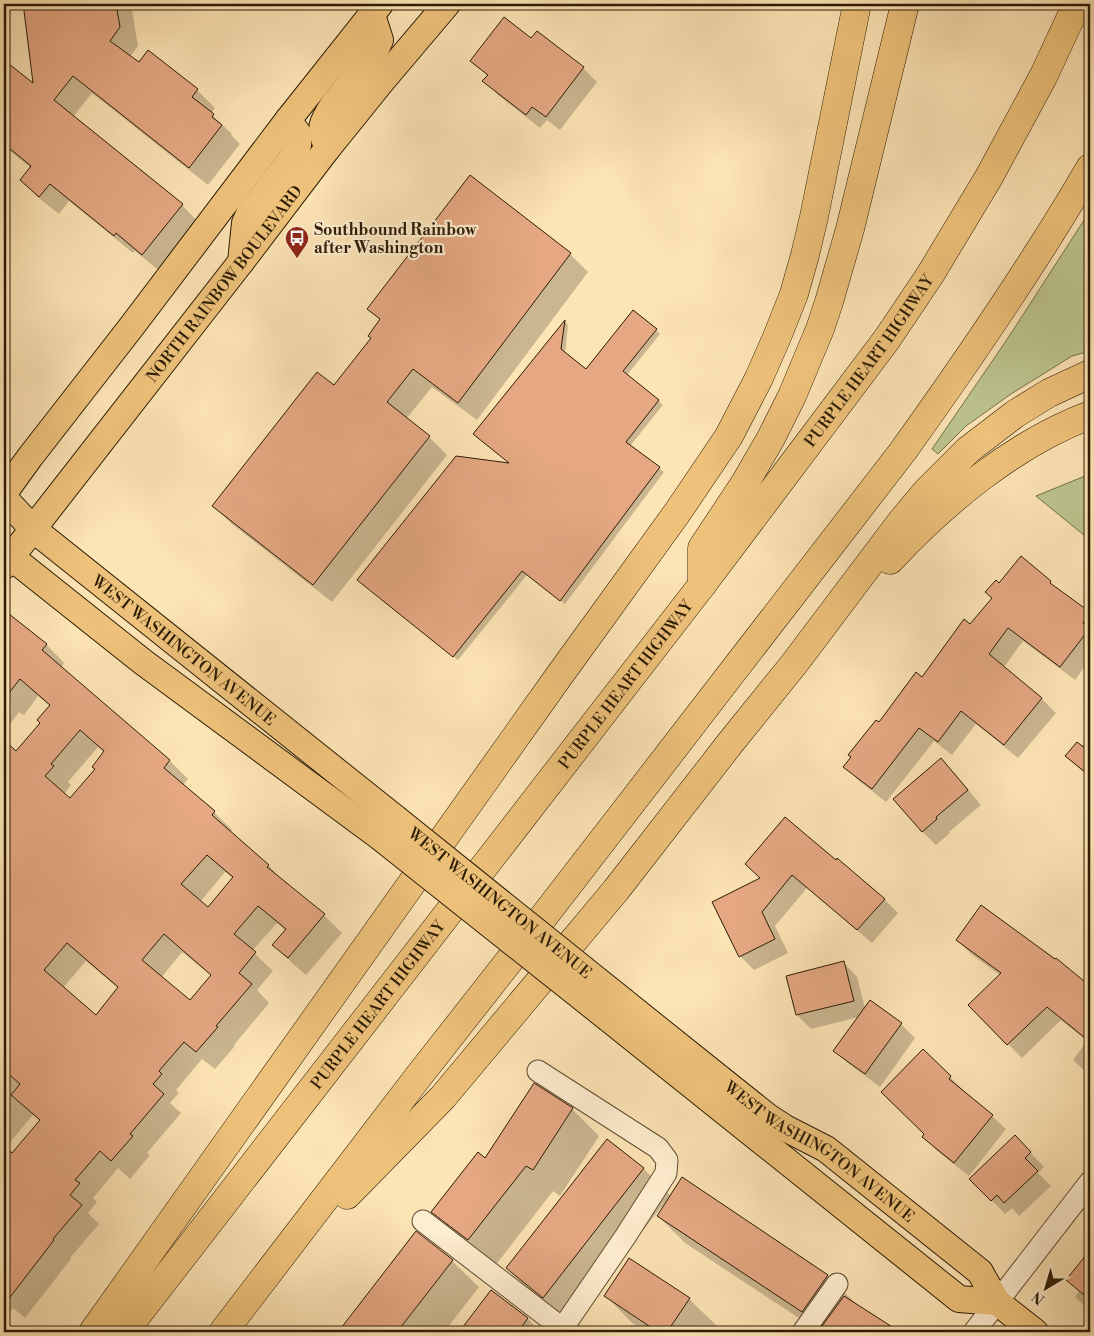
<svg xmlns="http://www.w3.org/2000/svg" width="1094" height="1336" font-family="'Libre Bodoni',serif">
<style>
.green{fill:#bdc58f;stroke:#74704a}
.shadow{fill:#0003;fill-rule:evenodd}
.building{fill:#e5a883;stroke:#2b1b05;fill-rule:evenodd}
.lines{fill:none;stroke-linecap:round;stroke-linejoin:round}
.minor-casing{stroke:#604d31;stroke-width:23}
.major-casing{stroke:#2b1b05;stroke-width:28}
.highway-casing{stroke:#2b1b05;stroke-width:29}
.minor{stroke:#feedcf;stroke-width:21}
.major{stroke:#eec27a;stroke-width:26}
.highway{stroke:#eec27a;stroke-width:28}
.major-bridge-casing{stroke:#2b1b05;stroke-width:28;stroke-linecap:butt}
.major-bridge{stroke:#eec27a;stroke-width:26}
.labels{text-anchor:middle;stroke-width:4.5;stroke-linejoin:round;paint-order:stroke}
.poi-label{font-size:16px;font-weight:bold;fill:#2b1b05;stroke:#feedcf;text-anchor:start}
.street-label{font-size:16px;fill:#2b1b05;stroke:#feedcf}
</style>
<rect width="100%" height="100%" fill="#fde4b5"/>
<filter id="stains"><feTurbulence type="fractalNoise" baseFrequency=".004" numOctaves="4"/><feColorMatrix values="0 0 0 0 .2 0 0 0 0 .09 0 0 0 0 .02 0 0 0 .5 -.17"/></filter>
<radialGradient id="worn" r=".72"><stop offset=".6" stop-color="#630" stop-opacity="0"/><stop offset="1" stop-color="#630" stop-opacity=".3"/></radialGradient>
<g class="green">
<path d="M1090,211V351L1072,356L1011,394L966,426L938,454L932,449L1008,338Z"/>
<path d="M1090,474V540L1036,496Z"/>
</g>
<g class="shadow">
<path d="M31,4H131L138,46L130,57L139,64L197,90L215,108L211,114L232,134L231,135L240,144L208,185L92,93L73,117L182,205L200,224L161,272L135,251L133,253L69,201L59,214L40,199L21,180L31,168L4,146V61L34,86L25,12Z"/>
<path d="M537,32L583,68L597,82L560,130L547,120L540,128L498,95L484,81L488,76L472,61L531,40Z"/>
<path d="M570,254L588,272L477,420L432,387L406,419L429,437L447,455L332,602L232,524L214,506L334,387L372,338L381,321L368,309Z"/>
<path d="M4,301L10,307L4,315Z"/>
<path d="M565,321L568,325L565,354L586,370L656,330L660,334L627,375L663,405L630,446L664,472L565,604L527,575L458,660L363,584L512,464L475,434Z"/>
<path d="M1021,558L1059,591L1090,614V659L1075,680L1023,641L1004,667L1042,699L1056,713L1018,758L976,724L952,755L934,741L886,802L859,781L845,767L879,724L923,679L971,626L993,599L999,584Z"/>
<path d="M10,616L46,644L64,663L61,668L170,761L188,779L183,785L214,812L232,830L230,833L269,866L286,884L324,915L342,933L306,975L292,963L274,945L286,931L277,923L252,951L273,971L257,990L269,1003L234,1045L235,1046L215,1069L202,1059L176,1090L179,1093L170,1103L181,1113L147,1153L150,1155L130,1179L118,1168L93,1198L97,1202L88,1213L99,1224L70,1258L71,1259L25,1318L13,1308L4,1319V1231L21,1209L4,1194V889L6,887L4,885V882L10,875L4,870V742L16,752L42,723L50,706L38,696L24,715L19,712L4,732V624ZM98,747L105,753L96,769L71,800L64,794L71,785L68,782ZM225,872L234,879L208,909L200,902ZM182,952L212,976L190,1002L161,978ZM86,961L119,989L96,1016L63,988ZM33,1115L41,1121L12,1155L5,1148Z"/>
<path d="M1090,735V777L1081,770L1067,756L1081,747Z"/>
<path d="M941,760L955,774L981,805L949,832L950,833L936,845L922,831Z"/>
<path d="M785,818L884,899L898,913L872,943L807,888L775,926L788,953L754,970L740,956Z"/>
<path d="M957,940L1056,960L1090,987V1076L1073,1060L1087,1041L1061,1020L1022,1058L970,1005L1000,975L971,954Z"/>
<path d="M844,963L857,977L865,1008L870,1002L901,1024L915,1038L880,1087L849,1064L835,1050L859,1017L811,1029L797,1015Z"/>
<path d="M950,1077L964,1091L963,1092L992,1116L1006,1129L969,1176L937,1151L924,1137L926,1134L883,1092Z"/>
<path d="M572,1109L599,1136L560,1196L553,1191L495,1266L459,1238L433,1211L485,1159Z"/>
<path d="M608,1141L644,1169L671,1196L683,1179L828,1276L854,1302L853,1303L898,1332H820L685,1243L658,1216L668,1201L667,1200L570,1323L535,1296L508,1269Z"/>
<path d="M1029,1151L1044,1167L1038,1173L1051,1186L1019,1216L1012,1208L1005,1214L971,1179Z"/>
<path d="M416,1233L452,1261L479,1287L444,1332H340Z"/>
<path d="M1090,1249V1311L1075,1297L1079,1291L1068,1280L1085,1258L1084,1257Z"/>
<path d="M492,1291L528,1319L541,1332H460Z"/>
<path d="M606,1296L689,1299L716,1325L711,1332H646L632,1323Z"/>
</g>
<g class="building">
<path d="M30,4H116L120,27L110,41L139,62L148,50L198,89L192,97L214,114L212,117L222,125L189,168L73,76L54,100L183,204L142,255L116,233L114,236L50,184L39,197L20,180L31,166L4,144V60L33,83L24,11Z"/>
<path d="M504,17L531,38L537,31L584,67L546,117L532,107L526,115L482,81L488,75L470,61Z"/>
<path d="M470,175L571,253L458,403L413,369L387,402L430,436L313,585L212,506L317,372L334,385L371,338L368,336L380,319L367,309Z"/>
<path d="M633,310L657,329L623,371L659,400L626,442L660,467L560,601L522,571L453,657L357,580L456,456L509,463L473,434L565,320L561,349L586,369Z"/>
<path d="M1021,556L1051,581L1050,583L1090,612L1083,623L1090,628L1060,667L1008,628L989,654L1042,698L1004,745L961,711L938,742L919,728L872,789L843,767L851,757L848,755L876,720L879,722L916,672L922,677L964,619L970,624L992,598L985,592L996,580L999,583Z"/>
<path d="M4,610L47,644L42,650L170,760L164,768L215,811L212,815L269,865L267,867L325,914L288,958L272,945L286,929L258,906L234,934L256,952L239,973L252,984L216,1026L218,1027L196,1052L184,1042L159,1071L162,1074L153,1084L164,1094L130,1134L133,1136L111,1161L100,1151L75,1180L80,1183L70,1195L82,1205L53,1239L54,1240L4,1305V1146L12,1153L40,1120L11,1095L20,1084L4,1070V740L16,751L40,723L37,720L50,705L20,679L4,699ZM80,730L104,751L92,767L95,769L70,798L45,776L54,766L51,764ZM207,855L233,877L208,907L181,884ZM164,934L211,975L190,1000L142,960ZM67,943L118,987L96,1015L44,970Z"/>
<path d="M1077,742L1090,752V776L1065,756Z"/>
<path d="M941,758L968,790L936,817L937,819L922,832L893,799Z"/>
<path d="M785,817L836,860L837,858L885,899L857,930L792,875L762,912L775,939L739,957L712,902L760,878L745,864Z"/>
<path d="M981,905L1055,959L1056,958L1090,986V1042L1047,1007L1007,1045L968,1005L1001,973L956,940Z"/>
<path d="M844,961L854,1001L796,1015L786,976Z"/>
<path d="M870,1000L902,1023L865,1074L833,1051Z"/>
<path d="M923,1049L951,1076L949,1079L993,1115L954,1163L922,1137L924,1134L881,1092Z"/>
<path d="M534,1083L573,1108L533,1170L526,1166L468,1240L431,1212L478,1152L485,1158Z"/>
<path d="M1015,1135L1031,1152L1025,1158L1038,1171L1004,1203L997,1195L991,1201L969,1179Z"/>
<path d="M607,1139L644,1168L543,1298L506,1268Z"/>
<path d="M682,1177L828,1275L802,1312L657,1216Z"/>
<path d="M416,1231L453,1260L397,1332H338Z"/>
<path d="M1090,1250V1300L1066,1280Z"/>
<path d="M629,1258L690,1298L667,1332H658L604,1296Z"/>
<path d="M491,1290L528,1318L518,1332H459Z"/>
<path d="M844,1296L900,1332H832L822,1326Z"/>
</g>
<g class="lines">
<g class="minor-casing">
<g id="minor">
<path d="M538,1071L658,1148L667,1160L666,1173L625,1237L560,1332"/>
<path d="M423,1221L567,1332"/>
<path d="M803,1332L837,1284"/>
<path d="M974,1332L1090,1182"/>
</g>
</g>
<g class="major-casing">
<g id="major">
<path d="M327,149C321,126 319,127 333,105L375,51L380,40L372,15"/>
<path d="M241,262L245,223L249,214L294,155L298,145L299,135L288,120"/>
<path d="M4,493L30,457L132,326L288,120L380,4"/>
<path id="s1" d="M4,498L33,529L395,818"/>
<path d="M4,550L11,557L143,662L380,837"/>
<path id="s2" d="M4,566L241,262L327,149L381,82L447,4"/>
<path id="s3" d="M623,1001L768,1117L785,1128L826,1149L980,1272L997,1302L1035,1332"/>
<path d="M609,1019L959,1299L997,1302"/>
</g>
</g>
<g class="highway-casing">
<g id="highway">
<path d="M890,560C944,502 1015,443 1090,415"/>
<path d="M702,585V548L745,483L771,438L792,396L820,329L829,302L850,229L905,4"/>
<path d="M347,1195L443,1097L616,890L731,742L794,664L901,522L926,492L968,450L1015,414L1049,393L1090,374"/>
<path d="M93,1332L559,676L677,513L729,436L759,378L777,337L794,294L805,255L814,217L857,4"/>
<path id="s4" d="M124,1332L702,585L887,339L930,275L989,177L1044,75L1077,4"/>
<path d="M223,1332L418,1077L531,933L903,451C969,359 1033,266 1090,168"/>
</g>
</g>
<use href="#minor" class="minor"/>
<use href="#major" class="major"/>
<use href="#highway" class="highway"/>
<g class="major-bridge-casing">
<g id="major-bridge">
<path id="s5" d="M395,818L623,1001"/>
<path d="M380,837L609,1019"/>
</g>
</g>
<use href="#major-bridge" class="major-bridge"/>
</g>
<defs>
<g id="bus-pin" transform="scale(1.25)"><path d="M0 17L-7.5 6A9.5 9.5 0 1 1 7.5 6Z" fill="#8f2418" stroke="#feedcf"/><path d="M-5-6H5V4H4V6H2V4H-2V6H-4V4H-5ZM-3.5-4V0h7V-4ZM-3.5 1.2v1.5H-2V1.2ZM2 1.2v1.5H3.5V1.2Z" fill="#fff"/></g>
</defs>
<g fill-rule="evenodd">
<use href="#bus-pin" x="297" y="238"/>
</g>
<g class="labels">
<g class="poi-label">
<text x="314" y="235">Southbound Rainbow<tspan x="314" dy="18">after Washington</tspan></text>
</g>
<g class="street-label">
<text dy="6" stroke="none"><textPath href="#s2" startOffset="358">NORTH RAINBOW BOULEVARD</textPath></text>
<text dy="6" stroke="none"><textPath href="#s4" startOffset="1224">PURPLE HEART HIGHWAY</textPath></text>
<text dy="6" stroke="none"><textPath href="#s1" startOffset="236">WEST WASHINGTON AVENUE</textPath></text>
<text dy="6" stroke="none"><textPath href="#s4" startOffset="819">PURPLE HEART HIGHWAY</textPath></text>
<text dy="6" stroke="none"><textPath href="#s5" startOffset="135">WEST WASHINGTON AVENUE</textPath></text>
<text dy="6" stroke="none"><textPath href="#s4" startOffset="414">PURPLE HEART HIGHWAY</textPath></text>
<text dy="6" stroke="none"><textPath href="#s3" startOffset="248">WEST WASHINGTON AVENUE</textPath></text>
</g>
</g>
<rect width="1094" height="1336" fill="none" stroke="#fde4b5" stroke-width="20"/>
<rect x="5" y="5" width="1084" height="1326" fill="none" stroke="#2b1b05" stroke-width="2.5"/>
<rect x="10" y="10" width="1074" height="1316" fill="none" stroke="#2b1b05"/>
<g transform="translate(1046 1288) rotate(218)" stroke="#feedcf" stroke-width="4" paint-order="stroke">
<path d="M0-4L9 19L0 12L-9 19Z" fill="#2b1b05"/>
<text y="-8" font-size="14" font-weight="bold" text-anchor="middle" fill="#2b1b05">N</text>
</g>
<rect width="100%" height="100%" filter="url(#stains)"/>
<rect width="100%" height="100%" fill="url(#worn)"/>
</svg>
